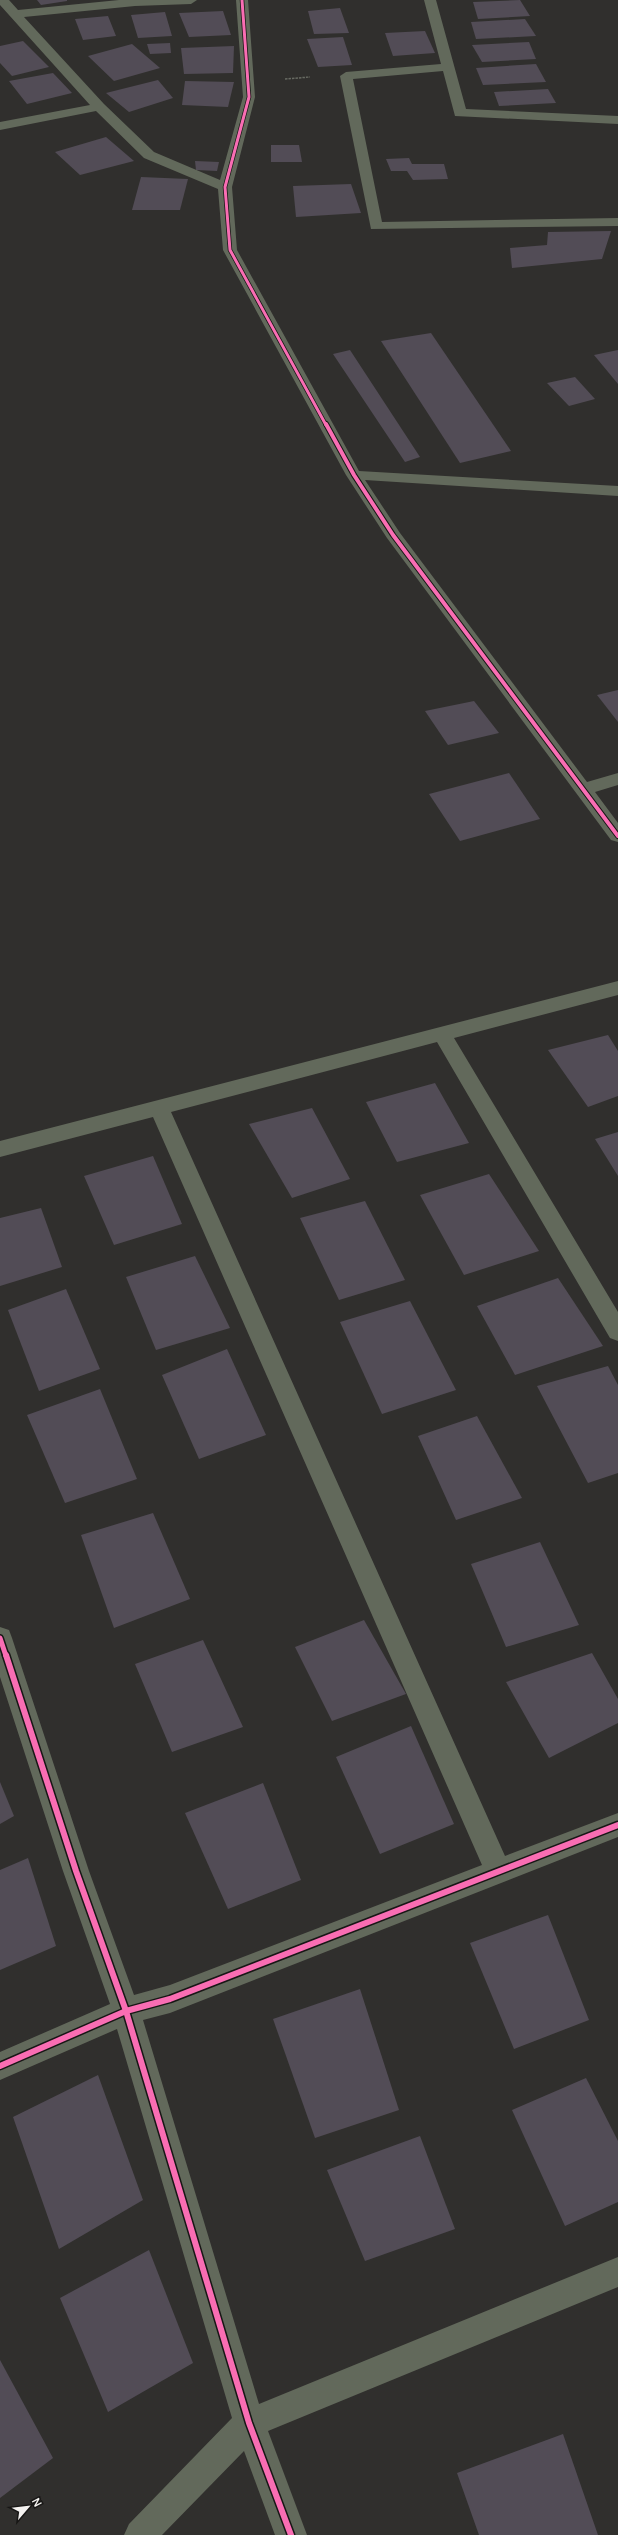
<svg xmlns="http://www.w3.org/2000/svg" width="618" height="2535" font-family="Manrope,sans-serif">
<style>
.building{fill:#524c56}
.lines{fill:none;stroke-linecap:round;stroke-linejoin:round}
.path{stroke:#676a62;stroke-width:1.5;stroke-dasharray:2.5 1;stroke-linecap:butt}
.minor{fill:#62695b;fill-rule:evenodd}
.cycleway-far3-casing{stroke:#181716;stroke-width:4.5}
.cycleway-far2-casing{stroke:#181716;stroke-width:6}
.cycleway-far1-casing{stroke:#181716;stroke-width:8}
.cycleway-casing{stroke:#181716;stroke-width:9}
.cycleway-far3{stroke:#f96db3;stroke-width:3}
.cycleway-far2{stroke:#f96db3;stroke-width:4}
.cycleway-far1{stroke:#f96db3;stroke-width:5}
.cycleway{stroke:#f96db3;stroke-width:6}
</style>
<rect width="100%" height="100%" fill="#302f2d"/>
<g class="building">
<path d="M37,0H67V1L41,5Z"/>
<path d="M520,0L530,16L478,19L473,2Z"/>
<path d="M340,8L349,33L314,34L308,11Z"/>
<path d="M223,11L231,35L189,37L179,13Z"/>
<path d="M165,12L172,36L138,38L131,15Z"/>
<path d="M108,16L116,36L83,40L75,19Z"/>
<path d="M525,19L536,36L476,39L471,22Z"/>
<path d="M425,31L435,53L393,56L385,33Z"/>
<path d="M343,37L352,65L318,67L307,39Z"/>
<path d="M23,41L49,67L12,76L0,63V46Z"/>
<path d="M529,42L536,59L482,62L472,45Z"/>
<path d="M170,43L171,53L150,54L147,44Z"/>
<path d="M132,44L160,68L114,81L88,56Z"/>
<path d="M234,46L233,73L184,74L181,48Z"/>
<path d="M536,64L546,82L483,85L476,68Z"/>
<path d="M53,73L72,93L27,104L9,81Z"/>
<path d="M158,80L173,98L129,112L106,93Z"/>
<path d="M185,81L234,82L228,107L182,105Z"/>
<path d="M548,89L556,103L499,106L494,92Z"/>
<path d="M106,137L134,161L80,175L55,152Z"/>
<path d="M271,145H299L302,162H271Z"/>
<path d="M409,158L412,164H444L448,179L413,180L407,171H391L386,159Z"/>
<path d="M195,161L219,162L217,171L196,170Z"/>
<path d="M141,177L188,179L180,210H132Z"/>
<path d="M351,184L361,213L296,217L293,186Z"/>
<path d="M611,231L602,259L512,268L510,248L547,245L548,232Z"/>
<path d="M431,333L511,451L460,463L381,341Z"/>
<path d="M350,350L420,457L405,462L333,354Z"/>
<path d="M618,350V384L594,355Z"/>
<path d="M575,377L595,399L569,406L547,383Z"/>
<path d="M618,690V722L597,695Z"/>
<path d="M474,701L499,733L448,745L425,711Z"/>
<path d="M509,773L540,819L460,841L429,794Z"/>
<path d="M608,1035L618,1051V1096L588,1107L548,1050Z"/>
<path d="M435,1083L469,1143L397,1162L366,1102Z"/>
<path d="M312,1108L350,1179L292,1198L249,1124Z"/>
<path d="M618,1132V1176L595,1139Z"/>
<path d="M153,1156L182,1224L114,1245L84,1176Z"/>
<path d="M489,1174L539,1251L464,1275L420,1195Z"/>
<path d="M365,1201L405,1280L339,1300L300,1218Z"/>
<path d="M41,1208L62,1267L0,1286V1218Z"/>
<path d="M195,1256L230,1328L156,1350L126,1277Z"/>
<path d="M558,1278L603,1346L515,1375L477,1306Z"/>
<path d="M66,1289L100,1369L39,1391L8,1310Z"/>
<path d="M410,1301L456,1390L382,1414L340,1322Z"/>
<path d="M227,1349L266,1435L199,1459L162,1375Z"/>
<path d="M608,1366L618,1385V1473L588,1483L537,1386Z"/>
<path d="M100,1389L137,1479L65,1503L27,1415Z"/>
<path d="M477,1416L522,1498L456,1520L418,1436Z"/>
<path d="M153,1513L190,1599L114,1628L81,1535Z"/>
<path d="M540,1542L579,1625L506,1647L471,1564Z"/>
<path d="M364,1620L406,1694L332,1721L295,1647Z"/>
<path d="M203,1640L243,1727L172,1752L135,1664Z"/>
<path d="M592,1653L618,1699V1723L549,1758L506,1682Z"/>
<path d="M411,1726L454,1824L380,1854L336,1757Z"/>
<path d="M0,1782L14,1816L0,1824Z"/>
<path d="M263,1783L301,1880L228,1909L185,1813Z"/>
<path d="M28,1858L56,1946L0,1970V1870Z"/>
<path d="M548,1915L589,2020L514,2049L470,1943Z"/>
<path d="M360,1989L399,2110L315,2138L273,2019Z"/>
<path d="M98,2075L143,2200L59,2249L13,2117Z"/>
<path d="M586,2078L618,2141V2202L565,2226L512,2110Z"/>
<path d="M420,2136L455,2229L365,2261L327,2170Z"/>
<path d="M149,2250L193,2363L108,2412L60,2298Z"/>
<path d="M0,2360L53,2458L0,2498Z"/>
<path d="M563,2434L598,2535H479L457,2473Z"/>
</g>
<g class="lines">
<path class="path" d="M285,79L310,77"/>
<g class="minor">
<path d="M0,0H9L18,10L119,0H197L191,4L135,6L24,17L104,104L154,152L220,180L243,97L236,0H248L255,97L232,187L237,250L359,471L618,486V496L365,480L400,533L587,782L618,773V785L595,792L618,823V842L611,840L387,538L346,475L223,250L218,189L144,158L96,111L0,130V122L90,105L0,5Z"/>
<path d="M424,0H436L466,109L618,116V124L455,116L443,71L353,79L382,222L618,218V226L371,229L340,76L346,72L441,64Z"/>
<path d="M618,981V995L454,1038L618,1312V1341L610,1338L437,1042L171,1112L505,1856L618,1813V1837L170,2013L143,2020L259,2404L618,2257V2287L268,2431L307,2535H275L244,2451L162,2535H124L129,2524L232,2418L117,2029L0,2080V2052L110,2004L63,1871L0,1677V1627L9,1630L12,1638L89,1871L134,1995L170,1985L482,1865L153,1117L0,1157V1141Z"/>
</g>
<g class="cycleway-far3-casing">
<path id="cycleway-far3" d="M242,0L249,97L225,187L230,250L326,425"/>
</g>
<g class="cycleway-far2-casing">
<path id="cycleway-far2" d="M326,424L354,475L393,535L618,836"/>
</g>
<g class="cycleway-far1-casing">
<path id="cycleway-far1" d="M0,1638L6,1656"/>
</g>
<g class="cycleway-casing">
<g id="cycleway">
<path d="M6,1655L76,1871L126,2011L249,2423L291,2535"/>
<path d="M0,2066L126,2011L170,1999L618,1825"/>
</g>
</g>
<use href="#cycleway-far3" class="cycleway-far3"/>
<use href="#cycleway-far2" class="cycleway-far2"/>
<use href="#cycleway-far1" class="cycleway-far1"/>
<use href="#cycleway" class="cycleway"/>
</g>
<g transform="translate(28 2507) rotate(62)" stroke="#181716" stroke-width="3" paint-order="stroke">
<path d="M0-3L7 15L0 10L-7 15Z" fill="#f4f2f0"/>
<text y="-6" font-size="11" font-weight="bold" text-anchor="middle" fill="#f4f2f0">N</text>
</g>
</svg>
